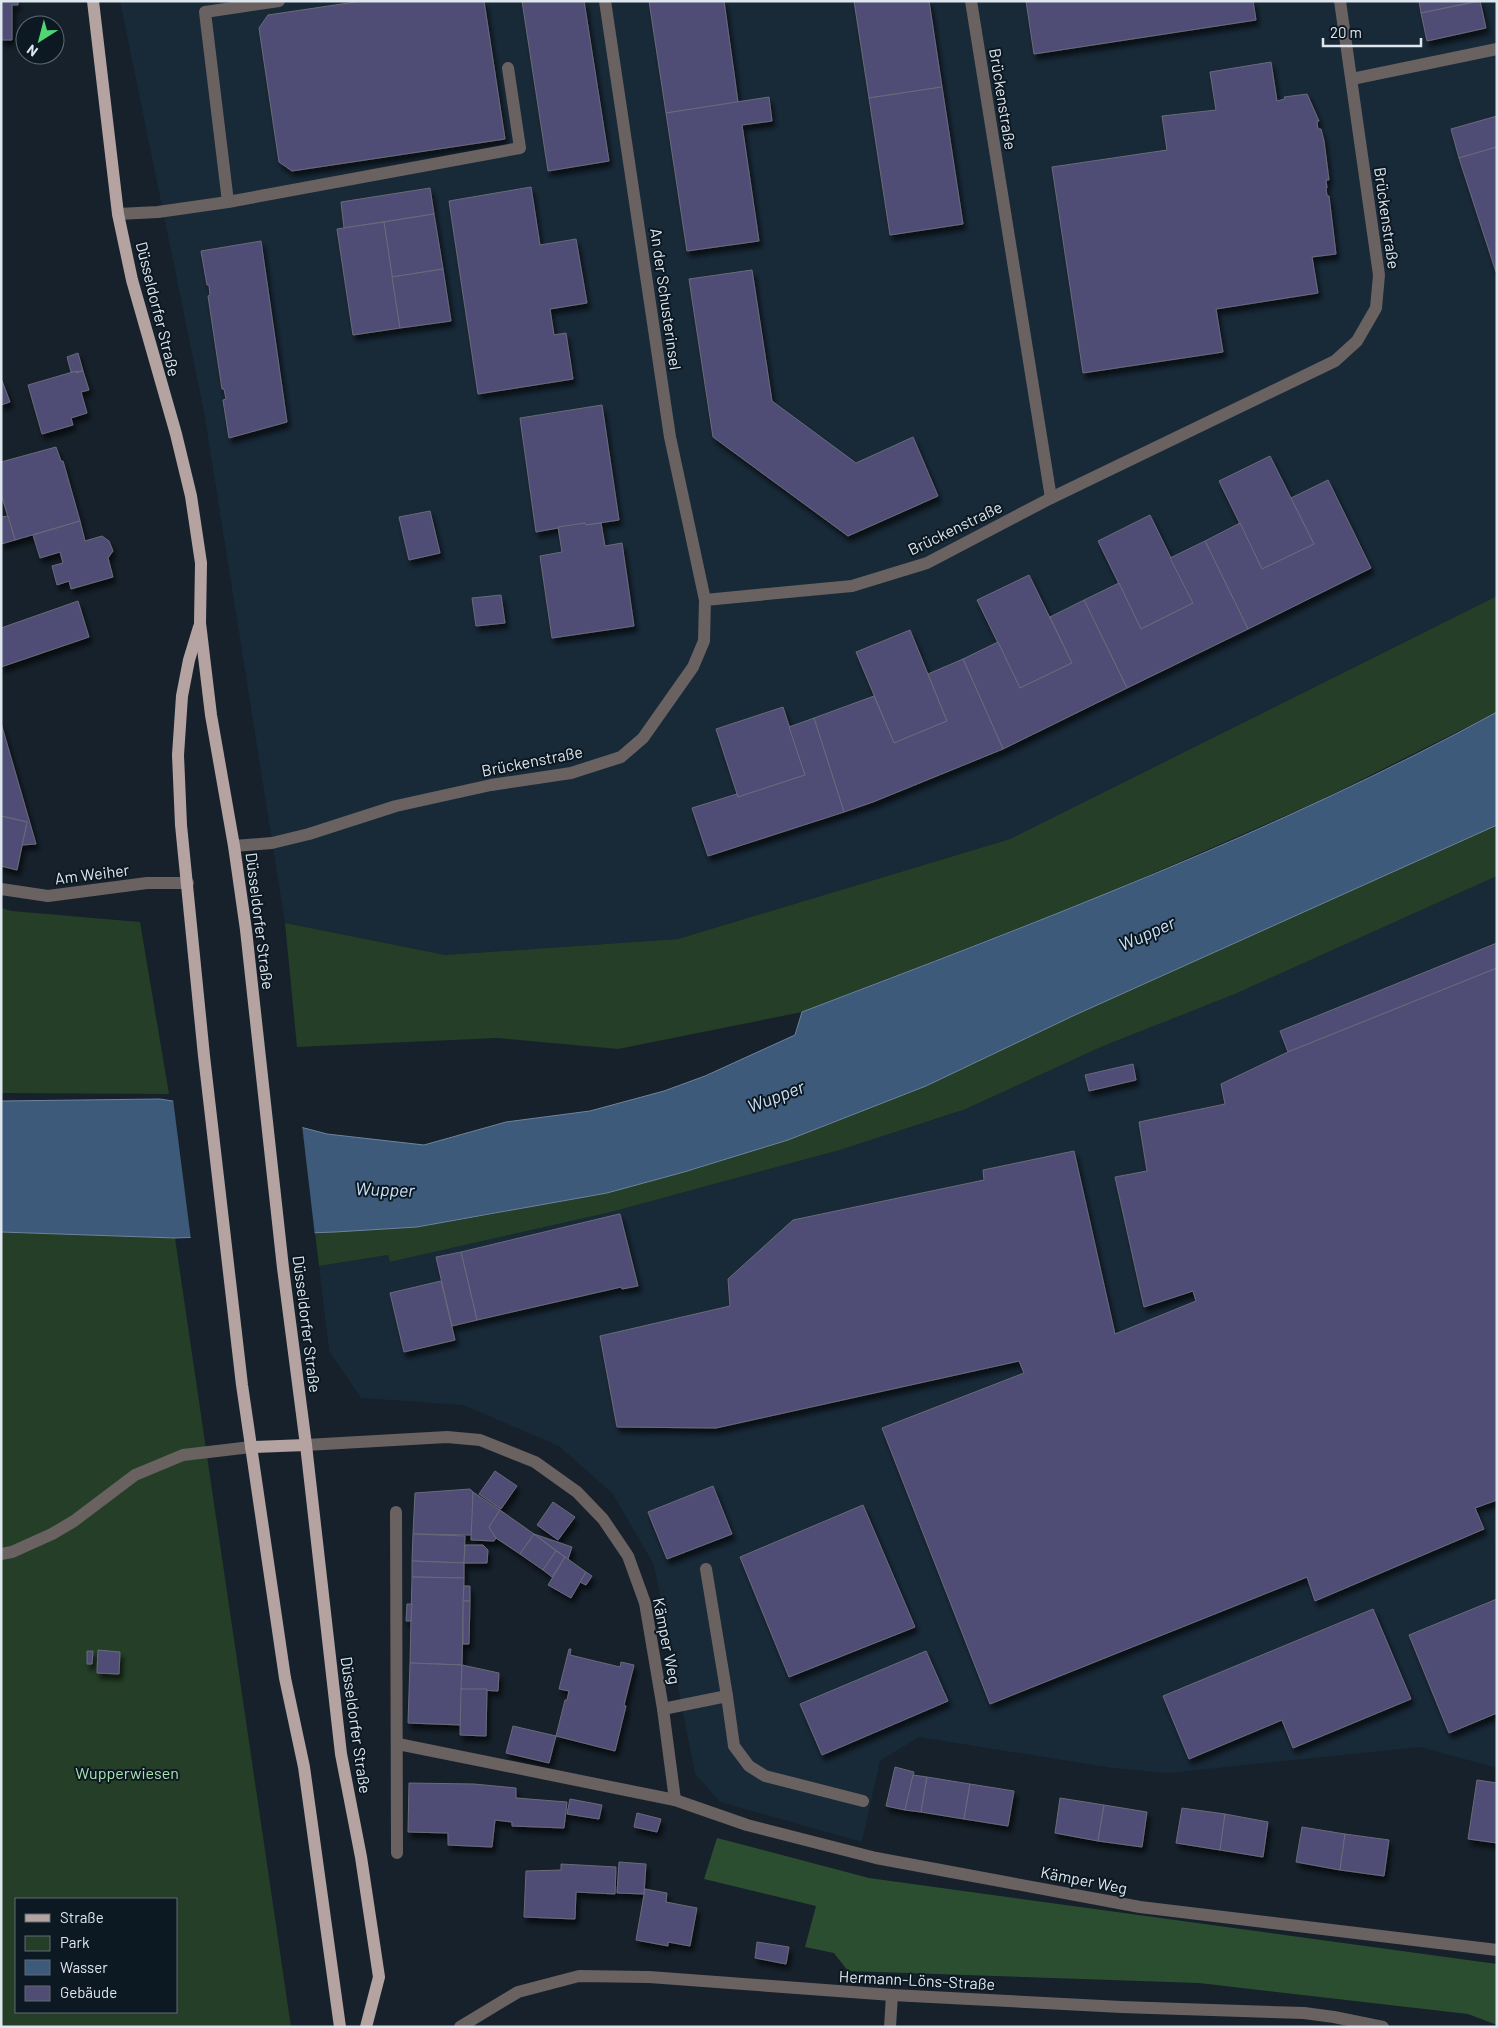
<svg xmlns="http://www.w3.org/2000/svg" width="1498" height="2028" font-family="Barlow,sans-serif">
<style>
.built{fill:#182938}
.green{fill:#243e27;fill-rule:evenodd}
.forest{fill:#2c4e30}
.water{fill:#3d5a7a;stroke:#6e849d}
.pier{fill:#16212b}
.building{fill:#4f4d74;stroke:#6a6a7a;filter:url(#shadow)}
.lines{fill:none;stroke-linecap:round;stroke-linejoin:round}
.minor{stroke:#6a6161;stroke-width:12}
.major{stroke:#b5a3a2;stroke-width:12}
.labels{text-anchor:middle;stroke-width:4;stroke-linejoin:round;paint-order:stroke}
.street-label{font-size:16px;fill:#dfe7ee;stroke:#0c1822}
.park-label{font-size:16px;fill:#aae3af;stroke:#0c1822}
.water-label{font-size:18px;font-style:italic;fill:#cce0f6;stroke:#0c1822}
</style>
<defs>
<filter id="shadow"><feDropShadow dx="3" dy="5.5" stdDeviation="2.5" flood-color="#0009"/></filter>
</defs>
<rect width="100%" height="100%" fill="#16212b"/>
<g class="built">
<path d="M120,1H1497V596L1010,839L678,939L445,955L285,923L204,412Z"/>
<path d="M1497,876V1768L1420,1747L1169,1773L1112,1768L919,1737L880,1761L862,1842L720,1802L695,1774L654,1565L613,1494L559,1446L463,1405L361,1398L329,1351L319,1266L388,1255L390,1262L611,1212L840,1150L966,1109L1101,1047L1235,994Z"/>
</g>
<g class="green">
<path d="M1497,596V712L1319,801L1106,894L802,1012L618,1049L497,1038L297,1047L285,923L445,955L678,939L1010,839Z"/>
<path d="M1497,825V876L1235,994L1101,1047L966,1109L840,1150L611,1212L390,1262L388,1255L319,1266L315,1233L417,1227L500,1213L684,1172L788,1140L926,1086L1075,1015Z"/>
<path d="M1,908L12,911L140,922L169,1094L1,1093Z"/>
<path d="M1,1232L175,1238L291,2027H1ZM16,1899H176V2012H16Z"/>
</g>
<path class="forest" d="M717,1838L869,1878L1497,1964V2025L1468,2014L1199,1983L848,1971L834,1953L805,1947L816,1906L704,1879Z"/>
<path class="water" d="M1497,712V825L1075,1015L926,1086L788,1140L684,1172L607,1193L417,1227L335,1232L175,1238L1,1232V1101L160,1099L247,1113L327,1134L424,1145L506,1122L590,1111L664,1091L705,1076L795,1035L802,1012C1038,922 1275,833 1497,712Z"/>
<path class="pier" d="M173,1099L247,1111L302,1125L315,1236L191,1240Z"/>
<g class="building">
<path d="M1,1H18V5H12V40H1Z"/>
<path d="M362,1H484L505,139L292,171L279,162L259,28L268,15Z"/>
<path d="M522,1H584L609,161L548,171Z"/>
<path d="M649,1H724L738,102L666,113Z"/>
<path d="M854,1H929L942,87L869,98Z"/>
<path d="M1026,1H1253L1256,20L1034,54Z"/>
<path d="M1419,1H1478L1421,13Z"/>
<path d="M1480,1L1486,28L1427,41L1421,13Z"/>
<path d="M1271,62L1277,101L1285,99L1284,97L1307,94L1319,121L1317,122L1318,129H1321L1324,141L1329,180H1326L1327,188H1326L1327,196H1329L1336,254L1312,257L1318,293L1216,309L1223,352L1083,373L1052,167L1167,150L1162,116L1216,110L1210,72Z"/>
<path d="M942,87L963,224L890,235L869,98Z"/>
<path d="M769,97L772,121L742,125L759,241L687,251L666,113Z"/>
<path d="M1497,116V147L1459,158L1451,129Z"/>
<path d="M1497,147V272H1496L1459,158Z"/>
<path d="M531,187L540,245L576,239L587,303L550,309L554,335L566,333L573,379L478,394L449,201Z"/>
<path d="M430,188L434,214L344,228L341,202Z"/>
<path d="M434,214L443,269L392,277L384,222Z"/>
<path d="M384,222L400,328L353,335L337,229Z"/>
<path d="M261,241L287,422L229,438L223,400L226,399L224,389H222L208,296L210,295L209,285H207L201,251Z"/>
<path d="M443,269L451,321L400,328L392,277Z"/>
<path d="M752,270L772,401L856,463L913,437L938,496L848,536L713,437L689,279Z"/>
<path d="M78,353L83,371L71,372L67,357Z"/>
<path d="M76,371V373L83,371L89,390L81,392L87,413L71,418L73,425L42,434L28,385Z"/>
<path d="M1,378L10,402L1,405Z"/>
<path d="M602,405L619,520L586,525L585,523L536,532L520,418Z"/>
<path d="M56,447L61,461H63L80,521L15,540L1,494V462Z"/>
<path d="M1270,456L1314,544L1262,569L1219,481Z"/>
<path d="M1328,480L1371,568L1248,629L1205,541L1240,523L1262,569L1314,544L1291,498Z"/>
<path d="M430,511L440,553L409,560L399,517Z"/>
<path d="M1150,515L1193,603L1141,629L1098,541Z"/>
<path d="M8,516L15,540L1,544V517Z"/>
<path d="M80,521L85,541L102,536L109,541L113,551L108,558L113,577L71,589L69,581L57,585L52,566L63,563L60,552L40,558L33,535Z"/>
<path d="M585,523L586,525L601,523L605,546L622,543L634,626L552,638L540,556L562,552L558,527Z"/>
<path d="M1205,541L1248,629L1127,688L1084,600L1119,583L1141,629L1193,603L1170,558Z"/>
<path d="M1029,575L1072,663L1020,688L977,600Z"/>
<path d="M501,595L505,623L476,626L472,598Z"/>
<path d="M1084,600L1127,688L1003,749L963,659L998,642L1020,688L1072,663L1050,617Z"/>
<path d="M78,601L89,637L1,667V628Z"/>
<path d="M910,630L947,721L894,743L856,652Z"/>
<path d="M963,659L1003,749L873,802L844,812L814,718L874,696L894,743L947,721L928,674Z"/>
<path d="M783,707L805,775L738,797L716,729Z"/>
<path d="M814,718L844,812L708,856L692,808L737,794L738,797L805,775L789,727Z"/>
<path d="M1,723L36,844L22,845L27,822L1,816Z"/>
<path d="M1,816L27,822L17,870L1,866Z"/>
<path d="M1497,943V968L1288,1052L1280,1031Z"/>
<path d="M1497,968V1500L1475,1508L1484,1529L1315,1601L1307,1577L990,1704L882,1428L1024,1373L1019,1361L716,1428L617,1427L600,1336L730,1306L728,1279L793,1220L984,1180L983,1170L1074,1151L1115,1334L1196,1301L1193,1291L1144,1307L1115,1177L1147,1171L1139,1122L1225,1104L1221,1084L1288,1052Z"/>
<path d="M1133,1064L1136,1080L1089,1091L1085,1075Z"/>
<path d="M619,1214H620L638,1286L622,1289L621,1287L477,1320L461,1252Z"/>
<path d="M461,1252L477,1320L452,1326L436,1257Z"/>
<path d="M441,1281L455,1340L404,1352L390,1293Z"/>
<path d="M495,1471L517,1486L501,1509L479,1494Z"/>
<path d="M713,1486L732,1534L667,1559L648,1512Z"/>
<path d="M470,1489L473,1492L472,1535L413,1534L415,1493Z"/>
<path d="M473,1492L500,1510L489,1527L496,1538L494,1541L471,1540Z"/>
<path d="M553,1502L575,1517L558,1540L537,1525Z"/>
<path d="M863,1505L915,1627L789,1677L740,1557Z"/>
<path d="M500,1510L534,1534L520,1554L496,1538L489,1527Z"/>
<path d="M413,1534L465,1536L464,1563L412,1561Z"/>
<path d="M534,1534L572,1547L568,1559L565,1557Z"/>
<path d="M534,1534L556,1551L543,1570L520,1554Z"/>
<path d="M465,1545H483L488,1550L487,1563H464Z"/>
<path d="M556,1551L565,1557L552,1577L543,1570Z"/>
<path d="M565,1557L586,1572L571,1598L548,1585Z"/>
<path d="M412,1561L464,1563V1578L412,1577Z"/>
<path d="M586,1572L592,1576L586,1585L580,1582Z"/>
<path d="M412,1577L464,1578L462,1665L410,1663Z"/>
<path d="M464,1586H470V1601H463Z"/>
<path d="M1497,1599V1713L1449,1733L1409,1635Z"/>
<path d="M463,1601H470L469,1644H463Z"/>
<path d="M407,1604H412L411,1621H406Z"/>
<path d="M1373,1609L1411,1699L1293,1748L1282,1720L1189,1759L1163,1696Z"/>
<path d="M569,1649H571L570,1655L620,1667L621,1662L634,1665L624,1705L626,1706L615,1751L556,1736L565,1700H567L569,1691L559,1689Z"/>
<path d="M98,1650L120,1652L119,1674L97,1673Z"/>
<path d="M87,1651H93L92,1664H87Z"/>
<path d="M926,1651L948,1701L822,1755L800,1704Z"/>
<path d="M410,1663L462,1665L461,1725L408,1723Z"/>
<path d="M462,1665L499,1673L498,1691L461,1689Z"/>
<path d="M461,1689H487L486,1736L460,1735Z"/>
<path d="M513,1726L556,1736L549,1763L506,1753Z"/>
<path d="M895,1767L914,1772L905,1810L886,1806Z"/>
<path d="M913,1775L927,1777L921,1812L905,1810Z"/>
<path d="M927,1777L970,1784L964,1819L921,1812Z"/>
<path d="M1477,1780L1497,1783V1843L1468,1839Z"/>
<path d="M409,1783L474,1784L516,1788V1798L567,1802L564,1828L512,1826V1822L495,1820L492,1847L448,1845V1833L408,1832Z"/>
<path d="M970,1784L1014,1791L1008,1826L964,1819Z"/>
<path d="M1060,1798L1104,1805L1098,1841L1055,1833Z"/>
<path d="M570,1799L602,1805L599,1819L567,1814Z"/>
<path d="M1104,1805L1147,1812L1142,1847L1098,1841Z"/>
<path d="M1182,1808L1225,1814L1220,1850L1176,1843Z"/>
<path d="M637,1813L661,1819L657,1832L634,1827Z"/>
<path d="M1225,1814L1268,1822L1263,1857L1220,1850Z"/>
<path d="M1302,1827L1345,1834L1340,1870L1296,1862Z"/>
<path d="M1345,1834L1389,1840L1384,1876L1340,1870Z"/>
<path d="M619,1862L646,1864L644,1894L617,1893Z"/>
<path d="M561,1864L616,1867L615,1894L576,1892L575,1919L524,1917L526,1871L561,1870Z"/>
<path d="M645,1889L667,1893L666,1902L697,1908L690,1946L668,1942V1946L636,1940Z"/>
<path d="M757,1942L789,1947L786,1964L755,1958Z"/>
</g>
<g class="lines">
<g class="minor">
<path d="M279,1L205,12L228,202L520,148L508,68"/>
<path d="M605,1L670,437L705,600"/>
<path d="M971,1L1051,498"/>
<path d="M1352,79L1497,49"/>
<path d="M118,214L158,212L228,202"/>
<path d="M234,846L272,843L309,834L396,806L491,785L571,773L621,757L643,738L693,667L704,641L705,600L852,586L927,563L1051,498L1335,361L1357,341L1376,308L1379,275L1340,1"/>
<path d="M1,889L48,896L147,883H188"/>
<path d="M306,1445L447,1437L480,1440L535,1462L577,1492L603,1519L628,1556L645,1603L663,1709L675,1800"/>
<path d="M396,1512L397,1853"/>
<path d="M1,1554L12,1552L52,1534L74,1521L135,1475L183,1455L251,1447"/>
<path d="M706,1569L727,1696"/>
<path d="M663,1709L727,1696L734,1746L749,1766L765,1776L863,1801"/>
<path d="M398,1744L675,1800L747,1825L876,1858L1140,1907L1497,1950"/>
<path d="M460,2027L518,1992L579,1976L649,1977L892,1995L1121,2007L1304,2013L1334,2017L1383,2027"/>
<path d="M890,2027L892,1995"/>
</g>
<g class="major">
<path d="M93,1L118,214L132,280L176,434L191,496L201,563L200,623L211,715L234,846L246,930L283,1268L306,1445L341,1754L361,1857L379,1977L366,2027"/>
<path d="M199,627L189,660L182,696L178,755L181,825L204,1056L242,1385L285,1678L304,1767L340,2027"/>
<path d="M251,1447L306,1445"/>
</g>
</g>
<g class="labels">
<g class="street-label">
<text transform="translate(1003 99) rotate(81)" y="6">Brückenstraße</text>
<text transform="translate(1387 218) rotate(82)" y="6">Brückenstraße</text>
<text transform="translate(666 299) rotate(82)" y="6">An der Schusterinsel</text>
<text transform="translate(158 309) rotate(76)" y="6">Düsseldorfer Straße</text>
<text transform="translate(955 528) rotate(-26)" y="6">Brückenstraße</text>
<text transform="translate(532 761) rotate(-11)" y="6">Brückenstraße</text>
<text transform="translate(92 874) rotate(-7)" y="6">Am Weiher</text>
<text transform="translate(260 921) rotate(83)" y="6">Düsseldorfer Straße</text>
<text transform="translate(307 1324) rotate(83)" y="6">Düsseldorfer Straße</text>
<text transform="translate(667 1641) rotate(79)" y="6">Kämper Weg</text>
<text transform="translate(356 1725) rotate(82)" y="6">Düsseldorfer Straße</text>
<text transform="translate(1084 1880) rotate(11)" y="6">Kämper Weg</text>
<text transform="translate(917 1980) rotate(3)" y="6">Hermann-Löns-Straße</text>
</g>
<g class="park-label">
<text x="127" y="1779">Wupperwiesen</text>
</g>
<g class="water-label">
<text transform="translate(1147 934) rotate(-24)" y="6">Wupper</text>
<text transform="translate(776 1097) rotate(-21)" y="6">Wupper</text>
<text transform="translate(385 1190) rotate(2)" y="6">Wupper</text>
</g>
</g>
<rect width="1498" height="2028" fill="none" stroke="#dfe7ee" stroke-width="5"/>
<rect x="15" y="1898" width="162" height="115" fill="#0c1822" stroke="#606b74"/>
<rect x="25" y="1914" width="25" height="8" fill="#b5a3a2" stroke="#606b74"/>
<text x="60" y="1923" font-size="15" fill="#dfe7ee">Straße</text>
<rect x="25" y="1936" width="25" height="15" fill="#243e27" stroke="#606b74"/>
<text x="60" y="1948" font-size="15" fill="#dfe7ee">Park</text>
<rect x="25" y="1960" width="25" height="15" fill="#3d5a7a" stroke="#606b74"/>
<text x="60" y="1973" font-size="15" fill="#dfe7ee">Wasser</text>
<rect x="25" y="1986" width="25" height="15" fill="#4f4d74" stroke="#606b74"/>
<text x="60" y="1998" font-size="15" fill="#dfe7ee">Gebäude</text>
<g transform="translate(40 40) rotate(216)"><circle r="24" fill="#0c1822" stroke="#606b74"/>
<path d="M0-4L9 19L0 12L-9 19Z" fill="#51d674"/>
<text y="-8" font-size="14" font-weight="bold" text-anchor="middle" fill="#dfe7ee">N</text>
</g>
<path d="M1323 38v8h98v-8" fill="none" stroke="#dfe7ee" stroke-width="2.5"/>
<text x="1330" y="38" font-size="15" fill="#dfe7ee" stroke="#0c1822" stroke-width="4" paint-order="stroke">20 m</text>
</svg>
